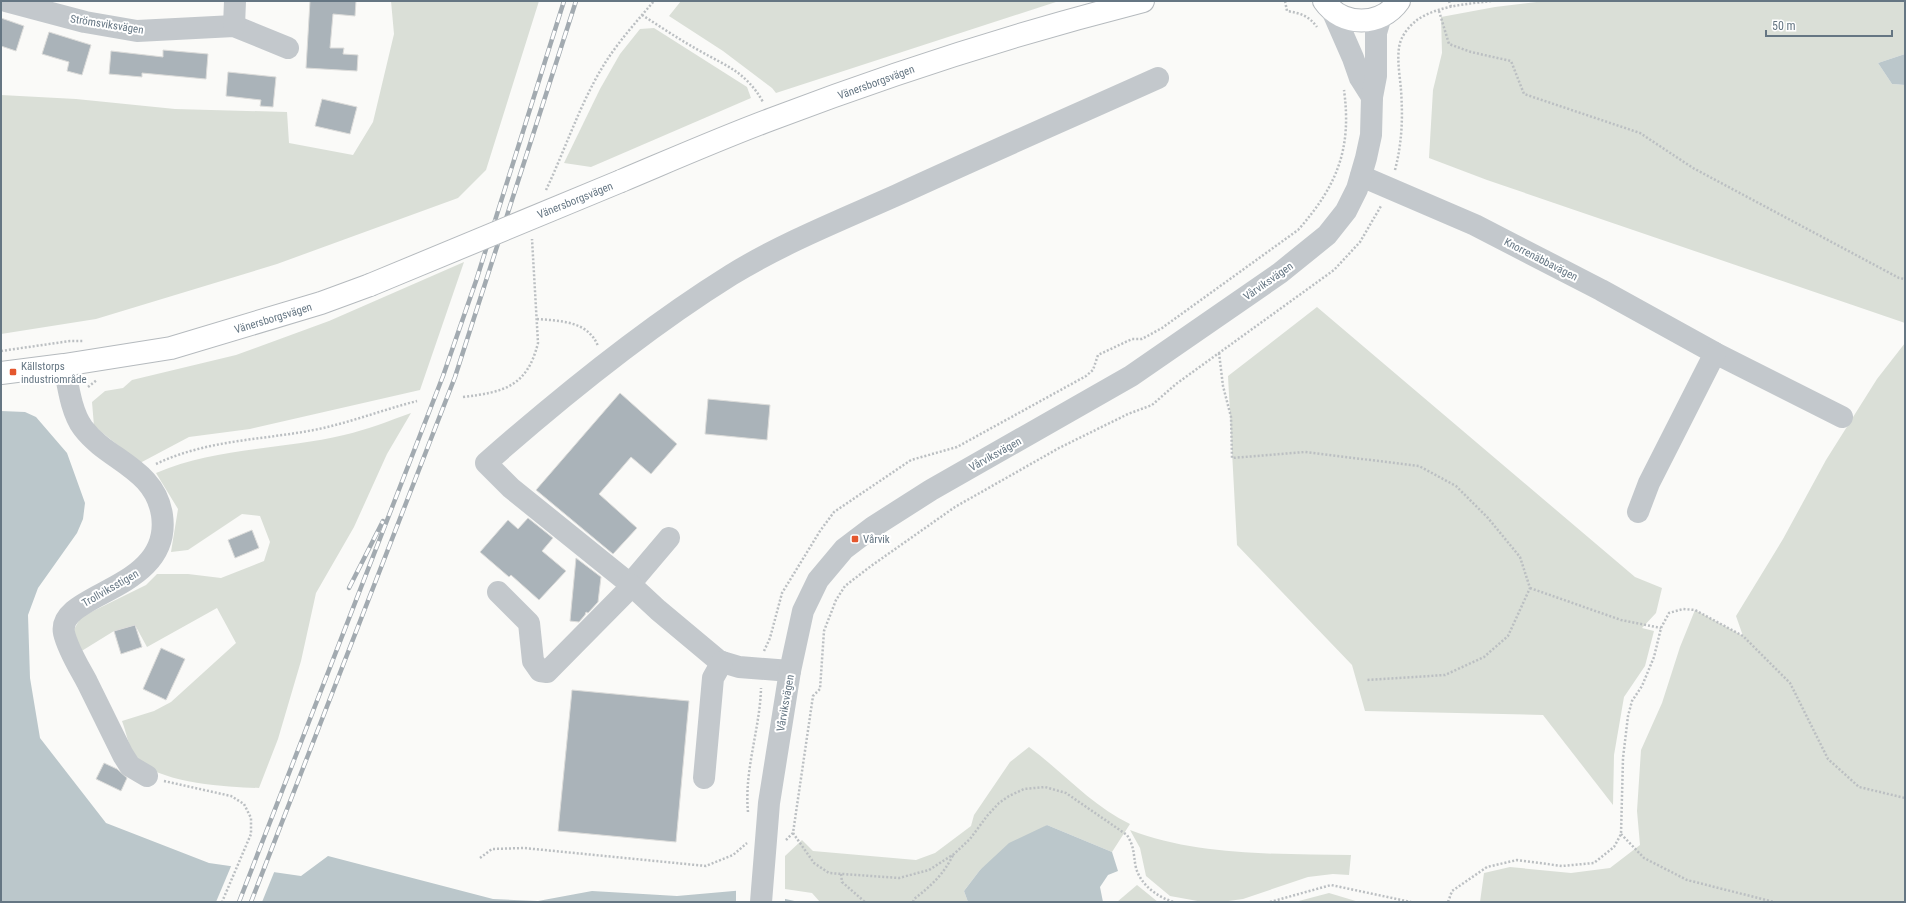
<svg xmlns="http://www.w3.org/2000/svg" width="1906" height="903" font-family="'Roboto Condensed',sans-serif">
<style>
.green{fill:#dadfd7}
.water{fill:#bbc7cb}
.pier{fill:#fafaf8}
.building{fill:#aab3b9;stroke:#dcdcda}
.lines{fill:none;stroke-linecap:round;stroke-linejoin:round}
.major-casing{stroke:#b5babe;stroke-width:24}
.path{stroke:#bbbfc2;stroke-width:2.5;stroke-dasharray:2 2;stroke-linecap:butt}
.minor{stroke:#c3c8cc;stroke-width:22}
.major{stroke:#fff;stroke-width:22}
.rail-casing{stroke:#a2aab0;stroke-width:4.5}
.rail{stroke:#fff;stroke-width:3;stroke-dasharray:9;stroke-linecap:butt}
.major-bridge-casing{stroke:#b5babe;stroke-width:24;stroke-linecap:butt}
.major-bridge{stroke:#fff;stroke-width:22}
.poi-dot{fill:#e4572e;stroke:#fff;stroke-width:1.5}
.labels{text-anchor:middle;stroke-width:4;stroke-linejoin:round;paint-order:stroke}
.street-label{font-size:11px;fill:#657683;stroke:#fff}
.poi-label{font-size:11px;fill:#657683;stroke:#fff;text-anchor:start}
</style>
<rect width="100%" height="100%" fill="#fafaf8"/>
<g class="green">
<path d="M391,1H539L486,170L458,198L277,264L96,319L1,334V95L76,99L175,109L287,112L289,143L353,155L373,122L394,34Z"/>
<path d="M681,1H1059L776,93L772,88L723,51L669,16Z"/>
<path d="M1545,1H1905V54L1878,63L1892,84L1905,85V323L1487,180L1429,158L1433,90L1442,53L1441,17L1495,7Z"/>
<path d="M654,28L747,87L751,98L591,167L564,163L600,89L620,54L640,29Z"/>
<path d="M464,262L420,390L250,429L189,437L140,463L94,426L92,402L105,391L123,388L132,380L236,355L329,321Z"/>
<path d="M1317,307L1635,577L1662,588L1656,613L1642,628L1654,631L1645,666L1624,697L1614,755L1613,805L1543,715L1365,711L1352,665L1237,545L1228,376Z"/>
<path d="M1905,343V902H1480L1484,873L1510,867L1571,873L1610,868L1640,845L1637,811L1641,750L1662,703L1680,647L1695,610L1743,636L1736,616L1783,539L1826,460L1877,379Z"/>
<path d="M411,413L387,454L354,527L316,593L301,661L278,739L259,788C228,787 150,784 133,753C128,744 126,731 122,721L154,711L171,702L236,643L217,608L147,647L135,625L114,631L80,652L72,633L81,617L146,585L157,574H188L221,578L264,561L270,542L260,516L242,514L188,550L171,552L178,509L156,473C216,447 281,450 344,435C366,430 389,421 411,413Z"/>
<path d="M1029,747C1063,772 1092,806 1130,824L1112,852L1047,825L980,870L964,891L968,902H820L812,893L785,889V856L802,840L813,851L916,860L935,853L971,826L974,815L1010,762Z"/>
<path d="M1130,830C1197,856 1280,854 1351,855L1349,875L1333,874L1308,877L1243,899L1221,902H1203L1170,896L1146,876L1140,848Z"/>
<path d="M1137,885L1158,902H1117Z"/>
<path d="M1329,893L1359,902H1295Z"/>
</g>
<g class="water">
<path d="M1905,54V85L1892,84L1878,63Z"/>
<path d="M1,411L25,412L36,417L67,453L85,503L83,519L77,533L38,588L28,615L30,678L40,738L106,823L209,863L301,876L328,856L493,899L538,901L592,891L677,896L745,890L799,902H1Z"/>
<path d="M1047,825L1112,852L1118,871L1108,875L1100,887L1103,902H968L964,891L980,870L1009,843Z"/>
</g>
<g class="pier">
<path d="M232,864L275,870L262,902H216Z"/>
<path d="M746,888L785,897V902H736V889Z"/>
</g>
<g class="building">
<path d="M310,1H356L355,16L333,14L330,48H344L343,54L358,55L357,71L306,68Z"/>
<path d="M1,18L24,26L16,51L1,46Z"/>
<path d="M49,32L91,45L82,75L67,71L69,62L42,54Z"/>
<path d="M163,50L208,54L206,79L142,73V77L109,74L111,51L163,57Z"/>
<path d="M228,72L276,77L273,107L260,106L261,100L226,96Z"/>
<path d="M322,99L357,107L350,134L315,126Z"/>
<path d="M620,393L677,444L651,474L631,457L599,494L637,528L613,554L536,490Z"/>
<path d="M708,399L770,405L767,440L705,434Z"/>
<path d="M528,518L553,538L542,551L566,571L539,600L511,575L509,577L480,552L508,520L518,529Z"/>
<path d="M252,530L259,548L235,558L228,540Z"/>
<path d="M576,558L601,577L598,602L588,613L586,612L585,615L579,622L570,621Z"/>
<path d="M135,625L142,647L121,654L114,631Z"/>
<path d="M161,648L185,659L166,700L143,689Z"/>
<path d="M572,690L689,701L676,842L558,831Z"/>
<path d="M104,763L117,769L127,778L121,791L96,779Z"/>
</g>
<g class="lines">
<g class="major-casing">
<g id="major">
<path d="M1324,1C1342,27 1381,27 1399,1"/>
<path d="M621,181C671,160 721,138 772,119C893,73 1017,33 1143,1"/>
<path d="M1,373L64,365L171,348L321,303L370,285"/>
</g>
</g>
<g class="path">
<path d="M1285,1L1287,11C1300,13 1309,16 1317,27"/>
<path d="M1449,1L1451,7"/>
<path d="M1439,11L1449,44L1471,52L1511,61L1524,94L1640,133L1693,168L1899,278L1905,279"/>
<path d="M642,15C661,27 680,40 700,51C728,67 746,72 763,102"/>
<path d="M1395,170C1402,143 1403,118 1401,90C1400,77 1397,61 1399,48C1400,37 1409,26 1417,20C1437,6 1467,4 1491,1"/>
<path d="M546,190C566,148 580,103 605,63C619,41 637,21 654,1"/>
<path d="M537,319C561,321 588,321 598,346"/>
<path d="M1,351L70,341H84"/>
<path d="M1219,353L1223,386L1231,417L1232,458L1305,452L1419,466L1456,486L1488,518L1520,557L1530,588L1508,636L1484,657L1445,675L1367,680"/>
<path d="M88,387L97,380"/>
<path d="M463,397C504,392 527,387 538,343L532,239"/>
<path d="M156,464C206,440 261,440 314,430C349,423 382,410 417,401"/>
<path d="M1530,588L1621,620L1661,628"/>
<path d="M764,651L770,638L782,593L820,531L834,512L911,460L957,447L1086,376L1093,370L1098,355L1132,339H1142L1162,328L1298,230C1337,186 1352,149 1344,90"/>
<path d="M164,781L231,796L244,804L251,818V834L222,902"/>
<path d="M748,812C744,770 760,729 761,688"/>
<path d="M793,833L814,863L829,873L899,878L929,870L954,854L970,839L987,816L999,803L1009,796L1024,789L1045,787L1066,793L1127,835C1135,848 1133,854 1136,868C1141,885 1157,897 1174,902"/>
<path d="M1621,834L1644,858L1687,880L1774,902"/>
<path d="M786,840L793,833L813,696L820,689L824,631L836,600L845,586L871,566L955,507L1059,448L1128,414L1152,405L1176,384L1334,270L1360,242L1381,206"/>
<path d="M480,858L492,849L524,848L706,866L733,855L747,843"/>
<path d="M841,874L842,882L865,902"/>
<path d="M913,902L914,899C931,886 944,874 953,855"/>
<path d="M1270,902L1331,885L1411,902"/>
<path d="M1448,902L1452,891L1487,867L1517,860L1562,866L1594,863L1614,847L1621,834L1623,758L1628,716L1632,701L1642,686L1654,657L1661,628L1669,613L1683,609L1695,610L1743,636L1790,683L1828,759L1859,787L1905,798"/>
</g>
<g class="minor">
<path d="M6,1L85,22L137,31L234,26L288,48"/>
<path d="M1332,10L1353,58L1360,78L1372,97"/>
<path d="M234,26L235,1"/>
<path d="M1361,176L1475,225L1601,290L1715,353L1842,417"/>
<path d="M64,365C68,385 71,412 83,428C108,461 155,468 162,515C173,591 56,592 64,633C68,650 79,667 87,682C99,706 111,731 123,755L130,766L147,776"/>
<path d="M1638,512L1649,483L1715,353"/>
<path d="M669,538L630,584L511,488L486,463C561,397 646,328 731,275C783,243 841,220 897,195C984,155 1071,117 1158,78"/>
<path d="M498,592L529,623L533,661L540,671L547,672L625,593L630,584L658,610L719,661L739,667L790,671"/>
<path d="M704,778L713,678L722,662"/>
<path d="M761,902L769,803L790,671L803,611L818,580L844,549L873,527L931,490L1131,376L1280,273L1327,235L1346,211L1357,189L1366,158L1371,135L1372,97L1376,76V33L1381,16"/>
</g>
<use href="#major" class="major"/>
<g class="rail-casing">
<g id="rail">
<path d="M349,588L383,521"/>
<path d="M239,902L443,376L476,281L564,1"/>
<path d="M251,902L455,377L576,1"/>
</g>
</g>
<use href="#rail" class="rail"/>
<g class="major-bridge-casing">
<path id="major-bridge" d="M370,285L621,181"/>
</g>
<use href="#major-bridge" class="major-bridge"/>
</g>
<g class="poi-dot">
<rect x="9" y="368" width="8" height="8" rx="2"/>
<rect x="851" y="535" width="8" height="8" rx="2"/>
</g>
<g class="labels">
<g class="street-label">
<text transform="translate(107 24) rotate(9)" y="4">Strömsviksvägen</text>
<text transform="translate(876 82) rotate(-20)" y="4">Vänersborgsvägen</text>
<text transform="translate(575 200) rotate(-22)" y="4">Vänersborgsvägen</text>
<text transform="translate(1541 259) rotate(27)" y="4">Knorrenäbbavägen</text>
<text transform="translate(1268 281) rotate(-35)" y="4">Vårviksvägen</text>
<text transform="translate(273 318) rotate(-17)" y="4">Vänersborgsvägen</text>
<text transform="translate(995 454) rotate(-29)" y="4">Vårviksvägen</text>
<text transform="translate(110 588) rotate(-30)" y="4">Trollviksstigen</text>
<text transform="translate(785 703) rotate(-80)" y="4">Vårviksvägen</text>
</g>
<g class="poi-label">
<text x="21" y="370">Källstorps<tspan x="21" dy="13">industriområde</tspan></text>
<text x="863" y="543">Vårvik</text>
</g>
</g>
<rect width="1906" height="903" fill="none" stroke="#657683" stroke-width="4"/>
<path d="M1766 30v6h126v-6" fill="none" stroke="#657683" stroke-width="2"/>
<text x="1772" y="30" font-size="12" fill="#657683" stroke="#ffffff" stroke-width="3" paint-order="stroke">50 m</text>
</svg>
